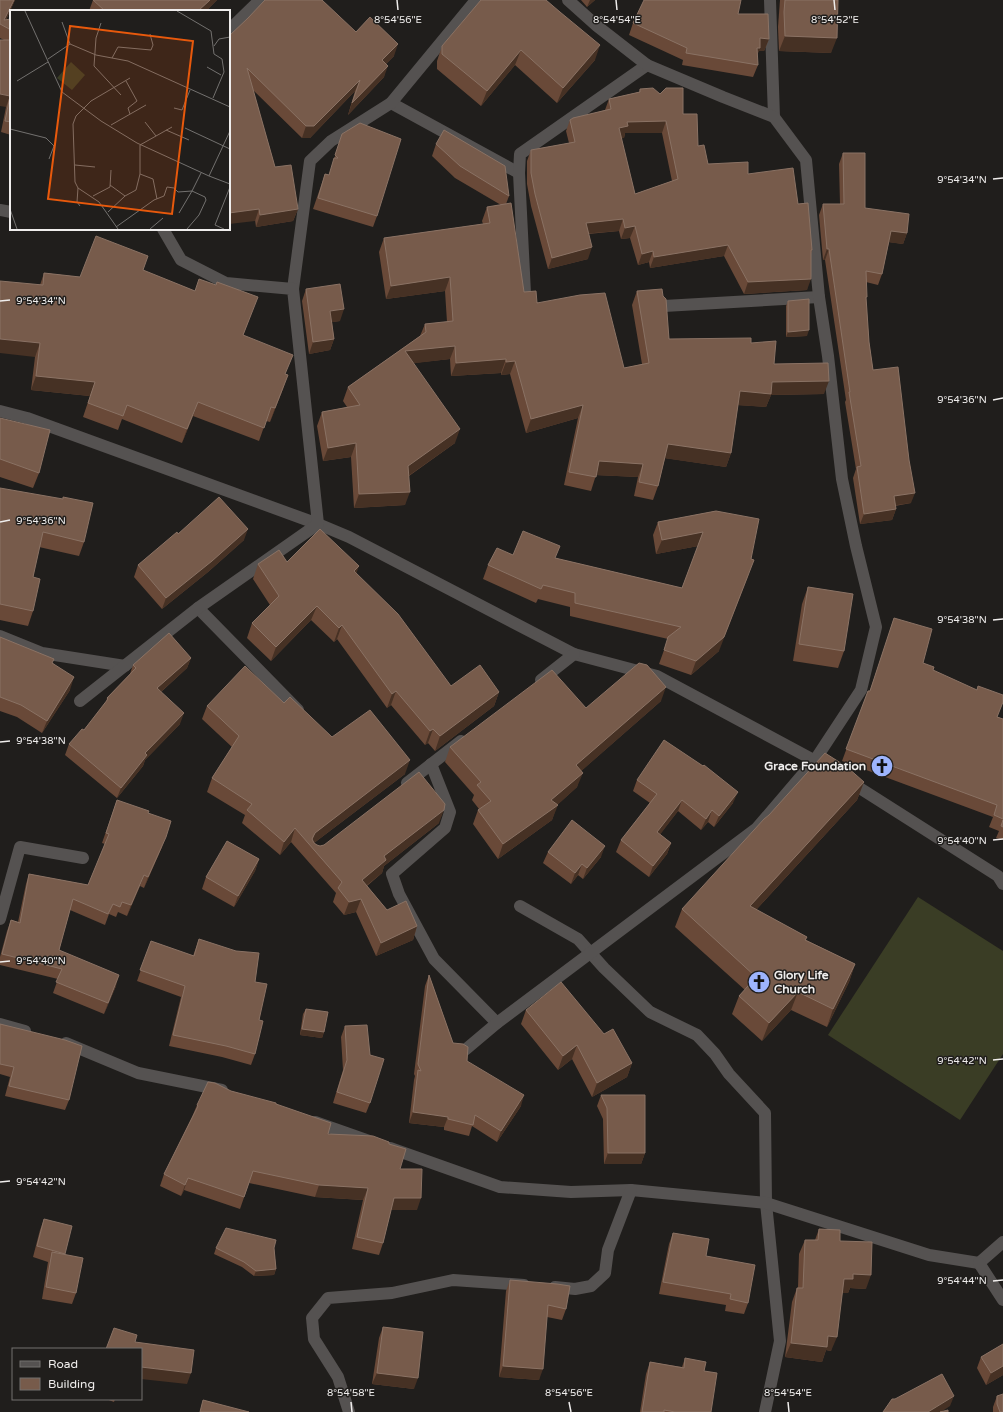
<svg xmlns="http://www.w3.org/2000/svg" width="1003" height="1412" font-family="'Varela Round',sans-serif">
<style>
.pitch{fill:#3a3d25}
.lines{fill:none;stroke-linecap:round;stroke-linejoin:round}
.minor{stroke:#555251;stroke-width:12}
.wall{fill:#694938;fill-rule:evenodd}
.shaded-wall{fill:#463124}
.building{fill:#775b4b;stroke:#8a7264;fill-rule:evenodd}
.ticks{fill:none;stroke:#efedec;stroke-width:1.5}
.labels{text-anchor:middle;stroke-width:3;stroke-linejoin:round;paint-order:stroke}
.poi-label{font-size:12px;font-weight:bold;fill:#efedec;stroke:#201e1c;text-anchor:end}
.inset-road{fill:none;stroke:#73716f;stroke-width:1}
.view{fill:#e8590c;fill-opacity:0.15;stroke:#e8590c;stroke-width:2}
.inset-edge{fill:none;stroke:#efedec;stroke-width:2}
.ticks-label{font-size:10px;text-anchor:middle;fill:#efedec;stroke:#201e1c;stroke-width:3;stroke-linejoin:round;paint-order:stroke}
</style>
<rect width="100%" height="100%" fill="#201e1c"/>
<path class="pitch" d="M918,897L1003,951V1054L960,1120L828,1035Z"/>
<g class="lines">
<g class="minor">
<path d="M770,0L774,117"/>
<path d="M229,30L260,0"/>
<path d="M391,103L519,173"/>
<path d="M0,210L11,212"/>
<path d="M293,289L310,161L331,141L391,103L476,0"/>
<path d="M525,293L519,173L520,154L647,65"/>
<path d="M664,306L819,297"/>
<path d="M0,411L27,418L318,524L349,537L574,654L657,676L821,764"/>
<path d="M198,608L298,710"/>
<path d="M0,636L42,653L125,666"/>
<path d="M541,680L574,654"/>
<path d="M80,701L198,608L318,524L293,289L226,283L181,260L163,229"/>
<path d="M431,764L450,812L445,828L392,874L399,894L434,959L497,1023"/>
<path d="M847,780L998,876L1003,884"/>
<path d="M407,783L461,741"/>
<path d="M520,906L578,939L604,968L650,1012L697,1035L715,1054L729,1074L765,1113L766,1203L780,1341L765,1412"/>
<path d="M0,919L20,847L83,858"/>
<path d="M0,1024L25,1031"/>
<path d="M66,1043L138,1073L222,1090"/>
<path d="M465,1050L497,1023L757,828L815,760L861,690L876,627L856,546L842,479L828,356L819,297L806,160L774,117L723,97L647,65L597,26L568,0"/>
<path d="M315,1122L369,1141"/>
<path d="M390,1148L500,1187L571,1192L631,1190L766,1203L929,1255L979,1263L1003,1242"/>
<path d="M979,1263L1003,1300"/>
<path d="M555,1287L575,1289L591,1286L605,1273L608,1250L631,1190"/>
<path d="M349,1412L338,1377L314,1339L312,1318L328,1298L392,1293L453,1280L524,1285"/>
</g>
</g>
<g class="wall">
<path d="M0,0H15L6,20L11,19V135L1,132L6,107L4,40L0,38Z"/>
<path d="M93,0H217L206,11H89Z"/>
<path d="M481,0L595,60L557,103L515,65L481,106L437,69V61L442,46Z"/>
<path d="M581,0H595L587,7Z"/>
<path d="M780,0H838L831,53L779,51L778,27Z"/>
<path d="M738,14L769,39L764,51H759L757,54L758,65L753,77L682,65L683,60L629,35L633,23Z"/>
<path d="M356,32L394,56L386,64L384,77L348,115L355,91L310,138H302L253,90L275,167L298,209L293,221L256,227L229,36Z"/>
<path d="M640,89L683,114L698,146L708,164L748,174L798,204L812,250L811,254L807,290L744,294L724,256L650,268L649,262L638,265L630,238L621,239L619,231L588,234V259L548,269L531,206L527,184V161L531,150L569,143L566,131L570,120L605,110L609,99L639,92ZM625,133H662L672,181L635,194L621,138H624Z"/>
<path d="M342,134L377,216L373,227L313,209L325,174L329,175Z"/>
<path d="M436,144L509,196L506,204L524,292L624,368L642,364L632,305L637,291L663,296L669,339L751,343L774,364L824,394L771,395L766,407L738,405L731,453L726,467L665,458L658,486L653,500L634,496L638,477L596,475L591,491L564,485L578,418L526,433L510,374L501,375V373L451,376L450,359L413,363L455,443L409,476L405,505L354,508L351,457L323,461L317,426L322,412L347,407L343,401L348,387L420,336L425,324L447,322L445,291L386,299L379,252L384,238L483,224L482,221L487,207L501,205L455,178L432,156Z"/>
<path d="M843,153L865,208L907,233L903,244L889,242L882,274L878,285L866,282V300L869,342L873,370L911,503L895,506L896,509L892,520L860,524L853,478L856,469L845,402L846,400L825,260H823L819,215L823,204H840L839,164Z"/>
<path d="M143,271L195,291L252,311L243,336L285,374L283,389L270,422L266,421L259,441L193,416L182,443L122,419L118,430L83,417L90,396L31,390L35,357L40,285L44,273L80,277Z"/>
<path d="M306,289L340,321L332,322L334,339L330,350L309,354L302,301Z"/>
<path d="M788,301L807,336L786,337V306Z"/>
<path d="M0,418L39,473L33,488L0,477Z"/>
<path d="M0,488L84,542L79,556L39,547L33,577V611L28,626L0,620Z"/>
<path d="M716,511L719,651L691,675L659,664L668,639L570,616V607L538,599L536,603L483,579L488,565L555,558L682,588L698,546L656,554L653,535L658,522Z"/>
<path d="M178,534L244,540L208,572L162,609L134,577L138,565Z"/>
<path d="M287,562L356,573L451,686L499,692L494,706L435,751L428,743L425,745L391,705L387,708L337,639L334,642L311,620L271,661L247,638L252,623L270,605L253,579L258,564Z"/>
<path d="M808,587L844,651L838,668L793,661L802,604Z"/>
<path d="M894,618L923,663L998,717L1003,719V840L996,838L999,831L989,827L993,817L842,761L868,691H870Z"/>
<path d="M0,637L53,663L70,690L42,733L17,717L0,711Z"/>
<path d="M191,658L187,668L161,692L180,724L145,760L143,766L117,798L65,755L69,744L84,730L106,702L107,698L130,674L133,665Z"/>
<path d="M661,701L581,771L577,787L557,805L552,820L498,859L473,824L478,810L479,809L472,800L474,795L445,762L450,747L586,708Z"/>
<path d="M284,703L332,737L405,774L314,843L317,845L320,846L439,823L384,866L382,873L367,886L387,910L417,926L413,940L376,956L356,912L344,915L333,902L336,893L291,842L280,855L242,823L245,815L207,792L212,778L232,747L202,719L207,706Z"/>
<path d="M637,780L733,803L714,827L708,822L701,830L678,811L660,834L671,843L667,854L649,877L616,852L621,840L650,803L633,791Z"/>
<path d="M864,782L857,800L756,910L807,937L806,940L855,964L849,982L827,1027L791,1010L762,1041L732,1014L739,996L745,990L675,927L682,909Z"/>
<path d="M117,800L148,813L162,847L144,888L140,886L127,916L118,912L116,917L109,914L105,925L70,910L59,950L116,986L104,1014L53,993L58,979L0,965V957L7,931L11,920L18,922L26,884L29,874L88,885L105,844L102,843Z"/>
<path d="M548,852L601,857L583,879L578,875L571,884L543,863Z"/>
<path d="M259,859L255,871L234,907L202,889L206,877Z"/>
<path d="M199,939L255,982L259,1020L255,1054L251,1065L222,1057L169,1046L181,997L137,981L151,941L193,956Z"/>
<path d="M429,975L453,1043L467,1061L521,1106L497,1142L472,1126L469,1136L444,1130V1127L409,1123L414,1080L415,1076L414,1074L425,986Z"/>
<path d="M306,1009L324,1032L322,1038L300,1035L303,1014Z"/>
<path d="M526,1010L632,1063L627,1077L592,1097L572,1059L558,1070L521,1024Z"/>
<path d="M0,1024L69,1100L65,1110L5,1096L10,1077L0,1074Z"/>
<path d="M345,1026L370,1103L366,1113L333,1103L343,1070L341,1037Z"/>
<path d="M231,1091L276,1104L328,1134L389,1144L417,1210H391L383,1243L379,1255L352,1249L363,1200L315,1197L249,1183L240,1209L184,1190L181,1196L160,1186L164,1174L192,1117L197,1105Z"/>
<path d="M601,1095L645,1153L641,1164H604L603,1119L597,1106Z"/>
<path d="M44,1219L65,1255L76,1293L72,1304L42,1299L48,1262L33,1257L40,1230Z"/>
<path d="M819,1229L840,1241L866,1289L850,1288L848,1293H842L831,1351L826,1350L822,1362L785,1357L792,1302L797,1288H798L799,1254L805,1240H815Z"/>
<path d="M673,1233L706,1256L748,1303L744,1314L725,1311L726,1305L659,1294L669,1244Z"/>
<path d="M216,1248H274L276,1269L274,1275L254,1276L242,1267L214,1254Z"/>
<path d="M510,1280L566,1309L562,1320L547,1317L539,1380L499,1377L506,1291Z"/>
<path d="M383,1327L414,1389L372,1384L379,1338Z"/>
<path d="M1003,1344V1375L986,1385L977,1368L981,1357Z"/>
<path d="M685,1358L704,1371L711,1412H640L646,1374L650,1362L682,1367Z"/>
<path d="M997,1396L1003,1412H993V1407Z"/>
<path d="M106,1399H115L114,1402Z"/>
</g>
<g class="shaded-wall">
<path d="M14,0H15L3,26L4,20Z"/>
<path d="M210,0H217L206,11H198Z"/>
<path d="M590,0H595L587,7Z"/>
<path d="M785,36L837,38L831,53L779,51Z"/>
<path d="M760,38L769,39L764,51H759L755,60H753Z"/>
<path d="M398,44L394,56L378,72L382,60Z"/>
<path d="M600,45L595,60L557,103L563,88Z"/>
<path d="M521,50L515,65L481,106L487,91Z"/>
<path d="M388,66L384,77L348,115L352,103Z"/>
<path d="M360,80L355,91L310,138H302L306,126Z"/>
<path d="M0,94L10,96L6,107L0,106Z"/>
<path d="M666,121L662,133H625L624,138L614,140L619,128L627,122Z"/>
<path d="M259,209L255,221L229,224V213Z"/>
<path d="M298,209L293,221L256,227L260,215Z"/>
<path d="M623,219L619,231L581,234L586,223Z"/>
<path d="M635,226L630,238L621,239L625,228Z"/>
<path d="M891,231L907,233L903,244L887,242Z"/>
<path d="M728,245L724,256L650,268L654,257Z"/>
<path d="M592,247L588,259L548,269L552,258Z"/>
<path d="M827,249H829L825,260H823Z"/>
<path d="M653,251L649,262L638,265L642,254Z"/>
<path d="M450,277L445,291L386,299L391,286Z"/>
<path d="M811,279L807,290L744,294L748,282Z"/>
<path d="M344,309L340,321L326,323L330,311Z"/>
<path d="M809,330L807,336L786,337L788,332Z"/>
<path d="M0,339L40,343L35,357L0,353Z"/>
<path d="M334,339L330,350L309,354L313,342Z"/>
<path d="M455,346L450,359L400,365L405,351Z"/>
<path d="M506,359L501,373L451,376L456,363Z"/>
<path d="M515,361L510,374L501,375L506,362Z"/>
<path d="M288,375L283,389L270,422L275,408Z"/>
<path d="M36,376L95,382L90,396L31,390Z"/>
<path d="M829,381L824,394L771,395L766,407L735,405L740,391L772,382Z"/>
<path d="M198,402L193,416L182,443L187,429Z"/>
<path d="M583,405L578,418L526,433L531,419Z"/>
<path d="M460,429L455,443L404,479L408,466Z"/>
<path d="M356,443L351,457L323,461L328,448Z"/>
<path d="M668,444L731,453L726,467L663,458Z"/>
<path d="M599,461L643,464L638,477L594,475Z"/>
<path d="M410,492L405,505L354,508L359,494Z"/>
<path d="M915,493L911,503L890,506L894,496Z"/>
<path d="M896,509L892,520L860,524L864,514Z"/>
<path d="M248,529L244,540L208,572L162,609L166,598Z"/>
<path d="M703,532L698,546L656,554L662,540Z"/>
<path d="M359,566L354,580V571Z"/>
<path d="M749,574L719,651L691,675L696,661Z"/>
<path d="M317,606L311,620L271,661L276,647Z"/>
<path d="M342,625L337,639L334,642L339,628Z"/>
<path d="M191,658L187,668L153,699L157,688Z"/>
<path d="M74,677L70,690L42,733L47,721Z"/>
<path d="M666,687L661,701L571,780L576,765Z"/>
<path d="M396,691L391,705L387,708L392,694Z"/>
<path d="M499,692L494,706L435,751L440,736Z"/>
<path d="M184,713L180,724L145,760L143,766L117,798L121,788L145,753Z"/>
<path d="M433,729L428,743L425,745L430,731Z"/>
<path d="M410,760L405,774L310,846L315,833Z"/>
<path d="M583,773L577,787L553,809L558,805L552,820L498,859L503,844L551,800Z"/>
<path d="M864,782L857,800L743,924L750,906Z"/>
<path d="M738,792L733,803L714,827L719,816Z"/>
<path d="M682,800L678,811L653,844L657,832Z"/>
<path d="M444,810L439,823L384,866L382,873L357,893L362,880L384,856Z"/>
<path d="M712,810L708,822L701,830L706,819Z"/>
<path d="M295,828L291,842L280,855L284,842Z"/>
<path d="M166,837L162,847L144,888L148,877Z"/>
<path d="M671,843L667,854L649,877L653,866Z"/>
<path d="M605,846L601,857L583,879L587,868Z"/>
<path d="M259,859L255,871L234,907L238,896Z"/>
<path d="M582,864L578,875L571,884L575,873Z"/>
<path d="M144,875L140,886L127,916L131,905Z"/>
<path d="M361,899L356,912L344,915L349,902Z"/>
<path d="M417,926L413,940L376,956L381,943Z"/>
<path d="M855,964L849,982L827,1027L833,1009Z"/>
<path d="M119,975L116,986L104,1014L108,1003Z"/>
<path d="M798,992L791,1010L762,1041L769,1023Z"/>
<path d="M302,1029L324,1032L322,1038L300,1035Z"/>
<path d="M577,1045L572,1059L558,1070L563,1056Z"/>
<path d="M632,1063L627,1077L592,1097L597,1083Z"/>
<path d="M524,1095L521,1106L497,1142L501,1131Z"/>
<path d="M413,1112L448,1117L444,1127L409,1123Z"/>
<path d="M608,1153H645L641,1164H604Z"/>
<path d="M188,1178L184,1190L181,1196L185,1185Z"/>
<path d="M319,1185L368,1188L363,1200L315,1197Z"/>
<path d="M394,1198H421L417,1210H389Z"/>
<path d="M276,1269L274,1275L254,1276L256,1271Z"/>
<path d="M853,1274L871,1275L866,1289L850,1288L848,1293H839L844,1279Z"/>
<path d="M828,1336L837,1337L831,1351L826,1350L822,1362L785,1357L791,1343Z"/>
<path d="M503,1366L543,1369L539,1380L499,1377Z"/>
<path d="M1003,1366V1375L986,1385L991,1373Z"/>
<path d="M141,1367L191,1373L187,1384L141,1379Z"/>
<path d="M377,1373L418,1378L414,1389L372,1384Z"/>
<path d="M954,1396L950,1406L941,1412H928Z"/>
</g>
<g class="building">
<path d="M0,0H14L4,20L11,19V30L0,24Z"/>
<path d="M93,0H210L198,11H105Z"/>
<path d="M265,0H322L356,32L370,17L398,44L382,60L388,66L352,103L360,80L314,126H306L247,68L275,167L291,165L298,209L260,215L259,209L229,213V36L248,18Z"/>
<path d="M481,0H546L560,12L600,45L563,88L521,50L487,91L442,54V46Z"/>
<path d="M644,0H741L738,14H768L769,39L760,38V48H757L758,65L686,53L687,48L633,23Z"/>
<path d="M785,0H838L837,38L785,36L784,12Z"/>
<path d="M0,40H11V122L5,121L10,96L0,94Z"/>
<path d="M653,88L660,94L666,88H683V114H697L698,146L704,145L708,164L748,162V174L793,168L798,204L808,203L812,250H811V279L748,282L728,245L654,257L653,251L642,254L635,226L625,228L623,219L586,223L592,247L552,258L535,194L531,173V150L575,142L570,120L573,118L611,109L609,99L640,92V89ZM666,121L678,179L635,194L619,128L628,126L627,122Z"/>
<path d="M360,123L401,139L377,216L318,198L325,174L329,175L334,158H338L335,155L342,134Z"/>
<path d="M444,130L505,166L509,196L460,166L436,144Z"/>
<path d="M843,153H865V208L909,214L907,233L891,231L882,274L866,271L867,297H866L869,342L873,370L898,367L909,460L915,493L894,496L896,509L864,514L857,467L861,466L849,392H850L829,249H827L823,204H844Z"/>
<path d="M511,203L524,292L536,291L537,303L580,295L605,293L624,368L649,363L637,291L662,289L663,296L666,299L669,339L751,338V343L776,341L774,364L828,363L829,381L772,382L771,394L740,391L731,453L668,444L658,486L639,482L643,464L599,461L596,477L569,472L583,405L531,419L515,361L506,362V359L456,363L455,346L405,351L460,429L408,466L410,492L359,494L356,443L328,448L322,412L360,405L348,387L426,332L425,324L453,321L450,277L391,286L384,238L490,223L487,207Z"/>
<path d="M96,236L148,256L143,270L195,291L199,279L216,285L217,282L258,297L243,335L293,355L285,374L288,375L275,408L271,407L264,428L198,402L187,429L127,405L123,416L88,403L95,382L36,376L40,343L0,339V281L43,285L44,273L80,277Z"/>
<path d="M340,284L344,309L330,311L334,339L313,342L306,289Z"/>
<path d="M809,299V330L788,332V301Z"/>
<path d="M0,418L50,430L39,473L0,459Z"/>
<path d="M0,488L63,499V497L93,503L84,542L43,532L33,577L40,579L33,611L0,604Z"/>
<path d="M219,497L248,529L212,561L166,598L138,565L177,532L178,534Z"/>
<path d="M716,511L759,519L751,559L754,560L724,637L696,661L664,650L668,637L681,627L575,603V593L543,585L541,589L488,565L497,548L513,555L523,531L560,546L555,558L682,588L703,532L662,540L658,522Z"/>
<path d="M320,529L359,566L354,571L398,614L451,686L480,665L499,692L440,736L433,729L430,731L396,691L392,694L342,625L339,628L317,606L276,647L252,623L279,596L258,564L279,550L287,562Z"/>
<path d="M808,587L853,594L844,651L799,644Z"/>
<path d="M894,618L932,629L923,663L934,667L933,670L977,690L978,686L1003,695V702L997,717L1003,719V819L994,815L997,805L846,749L868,691H870Z"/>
<path d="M169,633L191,658L157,688L184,713L145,753L147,755L121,788L69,744L82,729L84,730L108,699L107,698L136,668L133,665Z"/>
<path d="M0,637L54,659L52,663L74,677L47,721L21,705L0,697Z"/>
<path d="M639,663L647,665L666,687L576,765L583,773L551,800L558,805L503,844L478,810L491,801L477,785L481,782L450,747L552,670L586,708Z"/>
<path d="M245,666L284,703L290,697L332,737L370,710L410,760L315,833L312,839L314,843L317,845L320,846L324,845L419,772L445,804L444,810L384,856L386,860L362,880L387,910L406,901L417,926L381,943L361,899L349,902L338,888L342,882L295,828L284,842L247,810L252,804L212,778L239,736L207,706Z"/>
<path d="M664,740L703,766L704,765L738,792L719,816L712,810L706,819L682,800L657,832L671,843L653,866L621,840L657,794L637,780Z"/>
<path d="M825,753L847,767L864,782L750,906L807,937L805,940L855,964L833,1009L798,992L769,1023L739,996L756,977L682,909L764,819L769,815Z"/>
<path d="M117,800L149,811L148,813L171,821L166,837L148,877L144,875L131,905L122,902L120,907L113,904L108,914L73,899L59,950L119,975L108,1003L56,982L62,969L2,954L11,920L20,923L29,874L88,885L109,834L106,833Z"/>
<path d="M572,820L605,846L587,868L582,864L575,873L548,852Z"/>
<path d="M1003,820V827L1001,826Z"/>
<path d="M227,841L259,859L238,896L206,877Z"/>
<path d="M199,939L236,951L259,953L255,982L267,984L259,1020L263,1021L255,1054L226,1046L173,1035L185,986L140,970L151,941L194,956Z"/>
<path d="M429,975L453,1043L463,1044L468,1047L467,1061L524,1095L501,1131L475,1115L473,1125L448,1119V1117L413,1112L418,1070L421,1071L418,1064Z"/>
<path d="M561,982L604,1034L613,1029L632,1063L597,1083L577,1045L563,1056L526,1010Z"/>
<path d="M306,1009L328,1012L324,1032L302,1029Z"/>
<path d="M0,1024L65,1040L82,1046L69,1100L9,1086L14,1067L0,1064Z"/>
<path d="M367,1025L370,1055L384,1059L370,1103L337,1092L347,1060L345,1026Z"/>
<path d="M208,1082L215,1083L231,1091L276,1103V1104L331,1123L328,1134L373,1136L389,1142V1144L406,1149L400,1169H422L421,1198H394L383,1243L357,1237L368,1188L319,1185L253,1171L244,1197L188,1178L185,1185L164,1174L198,1106L197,1105Z"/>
<path d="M601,1095H645V1153H608L607,1108Z"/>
<path d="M44,1219L72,1226L65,1254L37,1246Z"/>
<path d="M226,1228L276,1240L274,1248L276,1269L256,1271L244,1262L216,1248Z"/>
<path d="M819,1229L840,1230V1241L872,1242L871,1275L853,1274V1279H844L837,1337L828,1336L827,1347L791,1343L797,1288H803L805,1240H818Z"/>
<path d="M673,1233L709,1239L706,1256L755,1265L748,1303L730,1299L731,1294L663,1282Z"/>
<path d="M52,1252L83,1258L76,1293L46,1287Z"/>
<path d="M510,1280L557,1284L570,1286L566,1309L548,1305L543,1369L503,1366Z"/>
<path d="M383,1327L423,1332L418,1378L377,1373Z"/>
<path d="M114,1328L137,1335L135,1342L194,1350L191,1373L141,1367V1349H106Z"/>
<path d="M1003,1344V1366L991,1373L981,1357Z"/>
<path d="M685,1358L706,1362L704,1371L717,1373L711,1412H675L664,1410V1412H642L650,1362L684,1368Z"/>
<path d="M942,1374L954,1396L928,1412H883L892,1399H895Z"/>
<path d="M1003,1394V1412H1000L997,1404V1396Z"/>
<path d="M203,1400L249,1412H200Z"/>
<path d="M948,1410V1412H940Z"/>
</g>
<path class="ticks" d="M397,0L398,10M616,0L617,10M834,0L835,10M993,179L1003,178M0,301L10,300M993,400L1003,398M0,522L10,520M993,620L1003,619M0,742L10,741M993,840L1003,839M0,962L10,961M993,1060L1003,1059M0,1182L10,1181M993,1281L1003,1280M351,1402L352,1412M569,1402L571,1412M788,1402L789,1412"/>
<defs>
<g id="church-disc" transform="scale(1.15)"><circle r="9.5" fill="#9db4fd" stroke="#201e1c"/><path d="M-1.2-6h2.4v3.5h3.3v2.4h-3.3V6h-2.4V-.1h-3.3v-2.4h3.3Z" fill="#111"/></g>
</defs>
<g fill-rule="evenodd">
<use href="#church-disc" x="882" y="766"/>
<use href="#church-disc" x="759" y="982"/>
</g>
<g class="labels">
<g class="poi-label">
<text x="866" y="770">Grace Foundation</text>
<text x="774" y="979" text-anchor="start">Glory Life<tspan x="774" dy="14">Church</tspan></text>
</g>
</g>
<g transform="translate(10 10)">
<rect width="220" height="220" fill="#201e1c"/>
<path d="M61,52L75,65L62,80L47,68Z" fill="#3a3d25"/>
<path class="inset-road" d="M15,1L52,82L91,111L127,133L199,166L220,121M167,1L201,21L204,44L212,49L214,62L203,88M52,12L60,34M91,13L86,28L84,56L111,85M204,36L209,29L220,27M102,48L108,37L141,40L143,35L140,24M38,49L60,34L86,45L118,51L220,97M197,57L211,65M7,71L38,52M116,71L127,91L118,98L120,104M164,98L172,100L180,80M135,112L146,126M101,115L136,95M175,118L220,139M0,119L36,128L44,136L39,149M156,120L179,130M65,155L85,157M0,166V185M199,166L220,174M100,175L115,186M68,178L67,192L70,196M83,186L100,177L101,160M147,189L143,169L130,164V135L162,117M0,199L7,219M98,202L115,186L126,180L130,164M169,203L182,181L195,187L196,190L189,205L177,219M106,217L144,190L154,186L157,177L164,178L168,182L182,181L191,163M108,219L89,192L68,178L65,172L63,114L66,106L81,91L120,68M140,219L153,208M214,219L205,215L220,177"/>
<path class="view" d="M60,16L183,31L162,204L38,189Z"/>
<rect width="220" height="220" class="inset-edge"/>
</g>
<g class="ticks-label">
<text x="398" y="23">8°54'56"E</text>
<text x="617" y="23">8°54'54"E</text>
<text x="835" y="23">8°54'52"E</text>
<text x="962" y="183">9°54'34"N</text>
<text x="41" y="304">9°54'34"N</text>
<text x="962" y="403">9°54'36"N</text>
<text x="41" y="524">9°54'36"N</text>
<text x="962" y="623">9°54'38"N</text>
<text x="41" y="744">9°54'38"N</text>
<text x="962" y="844">9°54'40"N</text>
<text x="41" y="964">9°54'40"N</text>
<text x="962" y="1064">9°54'42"N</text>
<text x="41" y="1185">9°54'42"N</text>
<text x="962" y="1284">9°54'44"N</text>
<text x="351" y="1396">8°54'58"E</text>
<text x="569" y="1396">8°54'56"E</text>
<text x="788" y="1396">8°54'54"E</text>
</g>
<rect x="12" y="1348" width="130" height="52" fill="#201e1c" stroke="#73716f"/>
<rect x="20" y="1361" width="20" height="6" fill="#555251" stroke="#73716f"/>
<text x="48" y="1368" font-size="12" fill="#efedec">Road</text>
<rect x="20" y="1378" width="20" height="12" fill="#775b4b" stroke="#73716f"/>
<text x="48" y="1388" font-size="12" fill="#efedec">Building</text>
</svg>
